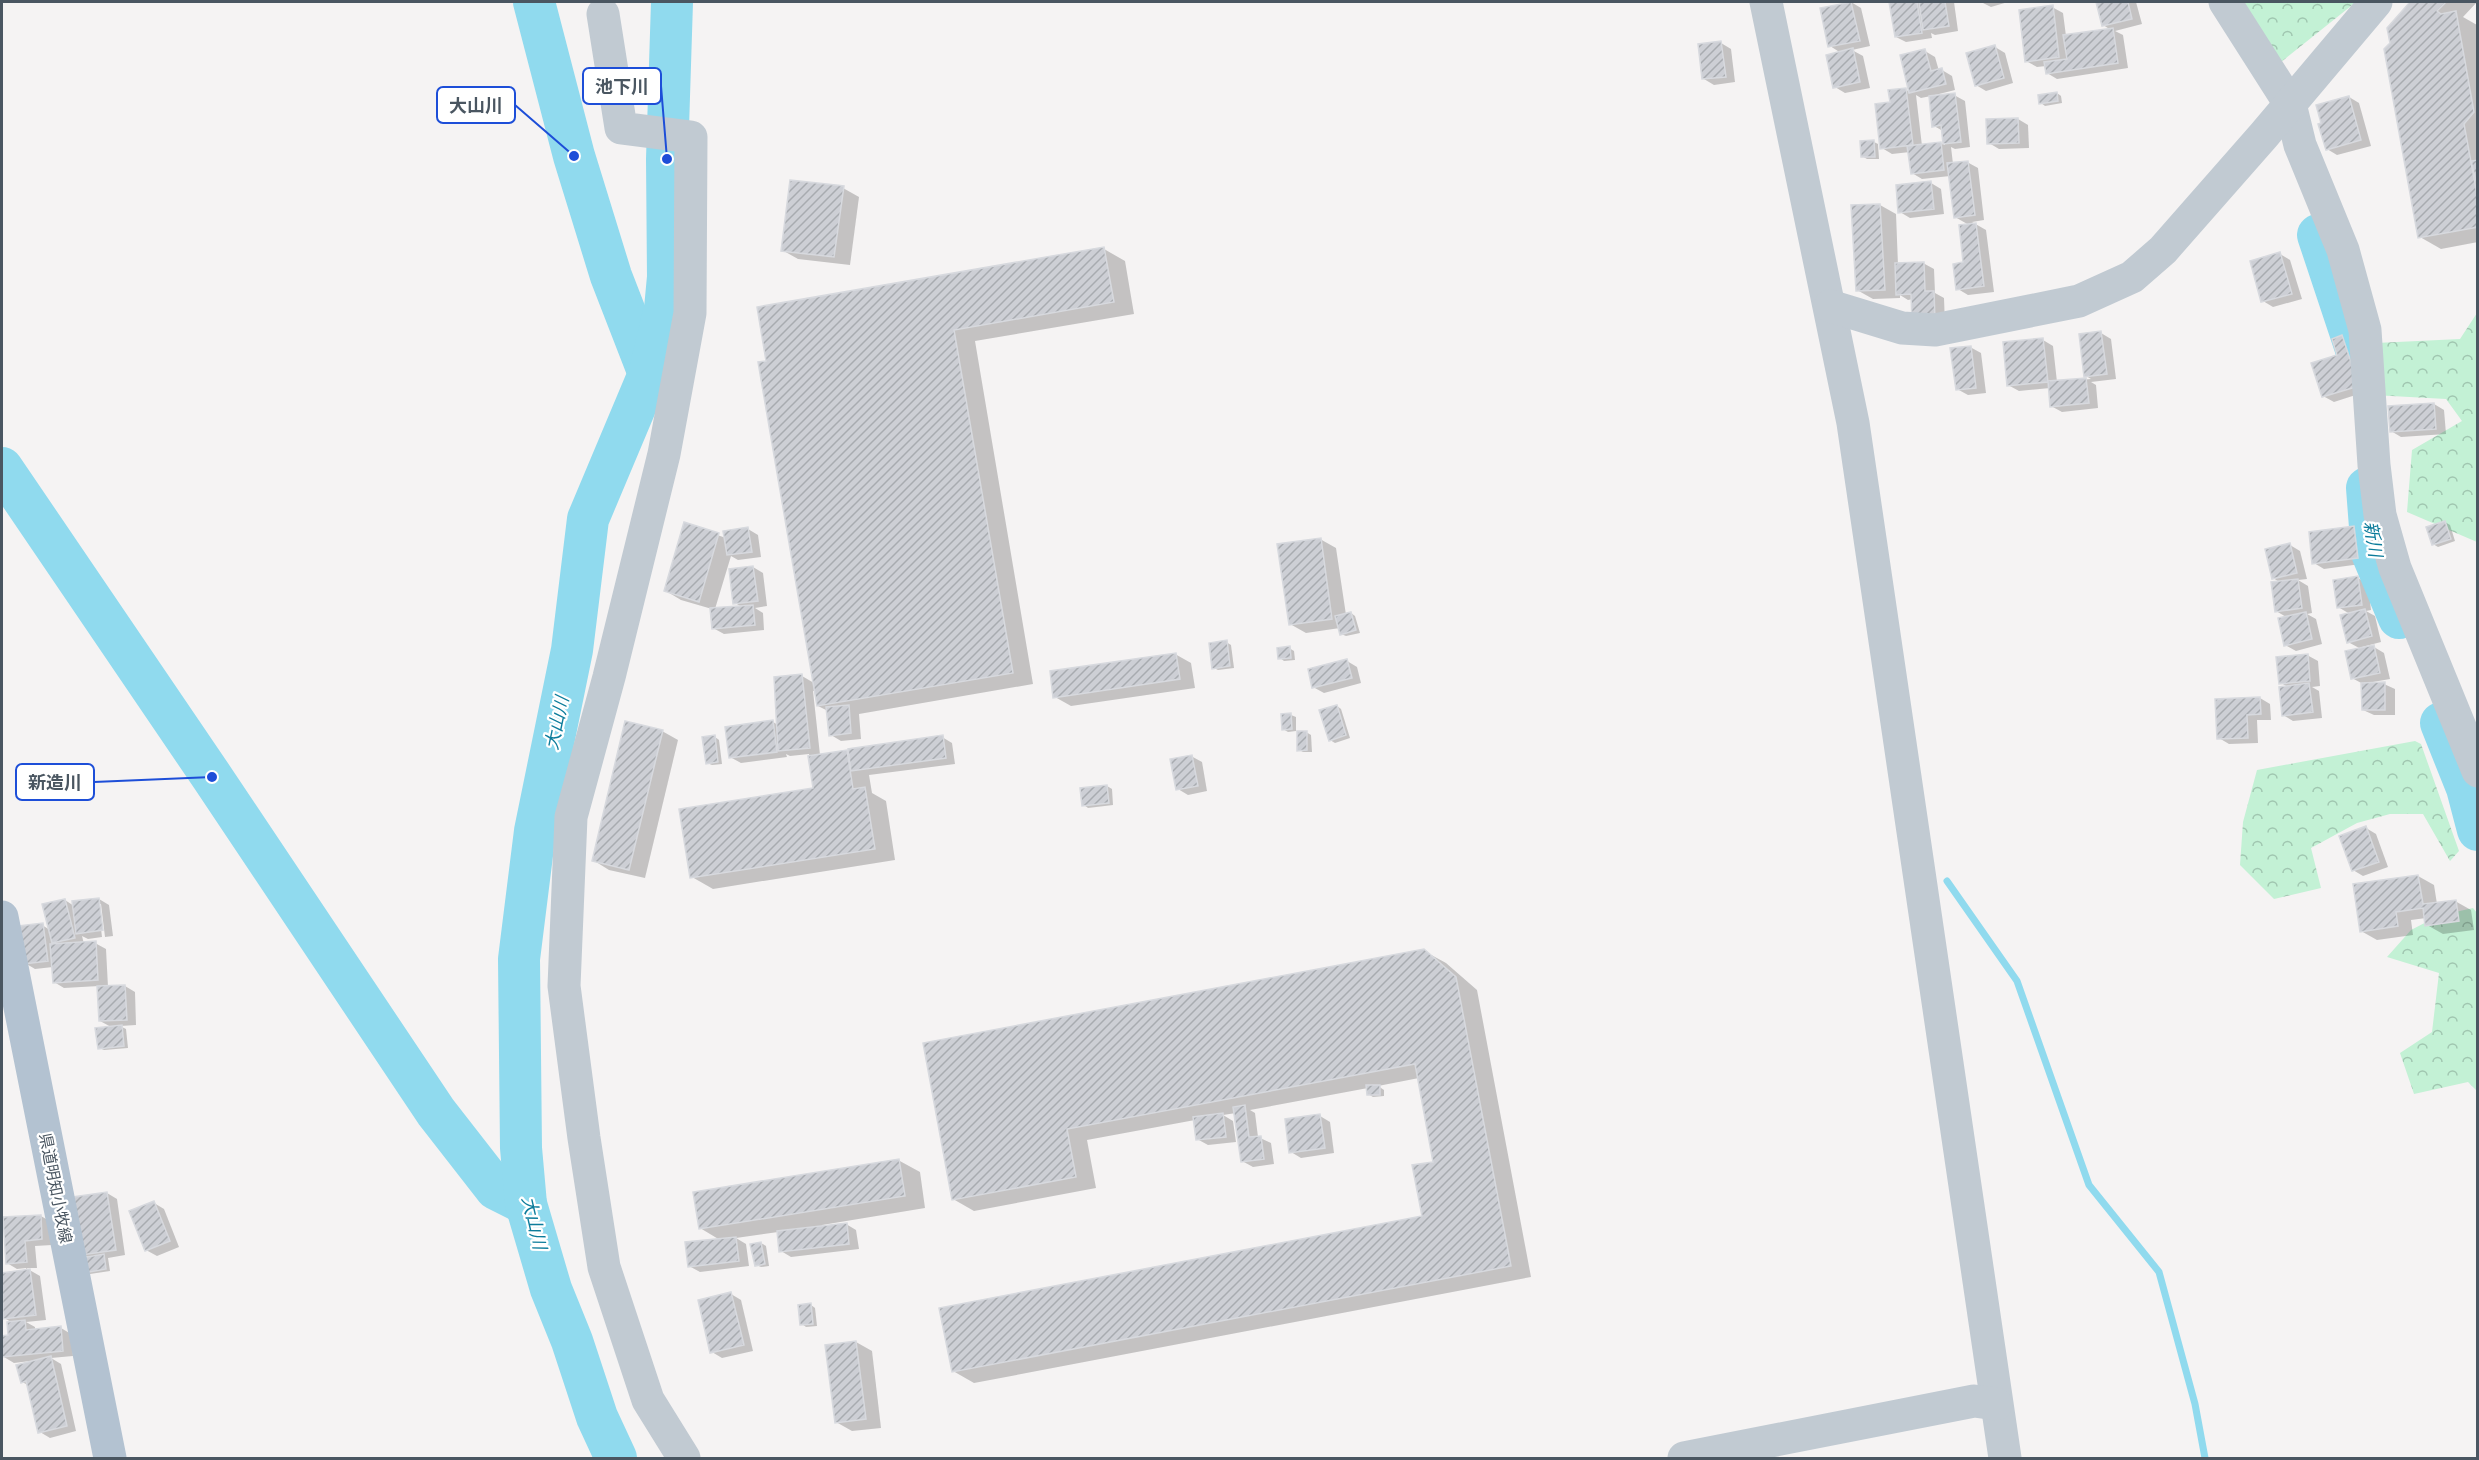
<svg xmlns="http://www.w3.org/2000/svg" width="2479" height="1460" font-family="'Archivo Narrow','Noto Sans JP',sans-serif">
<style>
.forest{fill:url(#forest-crowns)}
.shadow{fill:#0003;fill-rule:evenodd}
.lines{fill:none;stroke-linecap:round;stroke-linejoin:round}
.stream{stroke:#90daee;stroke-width:7}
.river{stroke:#90daee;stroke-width:42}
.building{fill:url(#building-hatch);stroke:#d7d9de;stroke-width:1.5}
.minor{stroke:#c1cad2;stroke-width:33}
.major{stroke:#b3c2d1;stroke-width:33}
.labels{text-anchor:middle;stroke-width:4.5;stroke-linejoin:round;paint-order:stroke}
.street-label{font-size:16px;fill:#4a5661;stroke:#fff}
.water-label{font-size:18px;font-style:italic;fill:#0c7c9b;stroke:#fff}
.leader{fill:none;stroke:#1d4ed8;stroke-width:2}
.callout-dot{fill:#1d4ed8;stroke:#fff;stroke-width:2}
.callout{fill:#fff;stroke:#1d4ed8;stroke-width:2}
.callout-label{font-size:18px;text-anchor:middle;font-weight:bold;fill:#4a5661}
</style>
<defs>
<pattern id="forest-crowns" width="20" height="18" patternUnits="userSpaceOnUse" patternTransform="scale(1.5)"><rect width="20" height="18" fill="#c3f1d5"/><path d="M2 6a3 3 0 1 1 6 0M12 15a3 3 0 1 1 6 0" fill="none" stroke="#a0c6b0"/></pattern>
<pattern id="building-hatch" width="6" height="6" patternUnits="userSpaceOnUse" patternTransform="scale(1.5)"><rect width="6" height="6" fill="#cdcfd5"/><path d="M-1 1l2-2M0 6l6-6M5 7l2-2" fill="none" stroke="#a8abb0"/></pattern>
</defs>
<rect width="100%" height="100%" fill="#f5f3f3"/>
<g class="forest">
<path d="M2235,2H2356L2271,70Z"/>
<path d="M2477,313V542L2407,512L2412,450L2462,421L2446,399L2373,395L2376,343L2460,339Z"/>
<path d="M2415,741L2421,744L2459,851L2450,861L2423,814H2390L2357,823L2311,848L2321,888L2274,899L2240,865L2243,822L2257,770Z"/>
<path d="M2473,908L2477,913V1091L2468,1082L2414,1094L2400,1053L2432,1032L2439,973L2387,957L2411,930L2438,916Z"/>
</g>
<g class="shadow">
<path d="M1851,2L1861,8L1870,46L1852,50L1863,56L1870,88L1845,93L1835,87L1841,53L1830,46Z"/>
<path d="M1890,2H1954L1958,31L1935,35L1931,33L1932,38L1906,42L1896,37Z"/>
<path d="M1981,2H2008L1991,7Z"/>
<path d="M2097,2H2136L2142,24L2115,31L2123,35L2128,68L2057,79L2047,73L2046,66L2037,67L2026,61L2052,7L2063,13L2066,36L2111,30L2103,25Z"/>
<path d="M2412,2H2477L2463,17L2477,25L2478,28V242L2441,249L2420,237L2388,28Z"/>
<path d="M1721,43L1731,49L1735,82L1714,85L1704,79Z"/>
<path d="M1995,47L2005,53L2013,83L1986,91L1976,85Z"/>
<path d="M1925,51L1935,57L1939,71L1942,70L1952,76L1955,90L1935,95L1936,97L1954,95L1965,101L1970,147L1955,149L1951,147L1953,164L1967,162L1978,168L1984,220L1972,222L1986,230L1994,292L1968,295L1958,289L1965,264L1969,225L1955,217L1950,176L1922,179L1912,173L1910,152L1892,154L1882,148L1891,104L1906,90L1911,92ZM1916,95L1921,98L1931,96L1934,126L1943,131L1945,145L1941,143L1922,146Z"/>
<path d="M2057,93L2061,96L2062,103L2045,106L2041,103Z"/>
<path d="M2349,97L2359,103L2371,146L2337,155L2327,149Z"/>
<path d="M2018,119L2028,125L2029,148L1999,149L1989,143Z"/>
<path d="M1874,142L1878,144L1879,159H1867L1862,156Z"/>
<path d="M1931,183L1941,189L1944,214L1910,218L1900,212Z"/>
<path d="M843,188L859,197L850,265L798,259L782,250Z"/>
<path d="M1880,205L1896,214L1898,265L1923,263L1934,269L1935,293L1944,298L1945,325L1913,299L1908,300L1900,295V298L1873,299L1857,290Z"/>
<path d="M1104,249L1125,261L1134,314L975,341L1033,684L859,714L861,739L841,741L831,735L828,711L818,706L816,691H813L820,755L846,751L850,754L942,737L952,743L955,764L869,775L872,793L886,801L895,860L713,889L692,877L814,789L809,754L790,756L786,754L787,757L741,763L730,757L773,722L778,725L802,676L814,683L760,364Z"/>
<path d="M2280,254L2290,260L2302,299L2273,307L2263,301Z"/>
<path d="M2101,333L2111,339L2116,379L2091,382L2096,385L2098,408L2062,412L2051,406L2050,388L2019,391L2008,385L2043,340L2053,346L2057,382L2091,379L2086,376Z"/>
<path d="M2342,337L2352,343L2368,391L2334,402L2323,396L2339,356Z"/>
<path d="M1970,347L1981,353L1986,393L1968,395L1957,389Z"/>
<path d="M2434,404L2444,410L2446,434L2401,437L2391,431Z"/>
<path d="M2445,522L2450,525L2455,541L2438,547L2433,544Z"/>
<path d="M685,524L726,538L748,529L758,535L761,557L738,560L731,556L715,609L742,607L735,603L753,567L763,573L767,606L755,608L763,613L764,630L724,634L713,628L712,609L681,600L666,591Z"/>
<path d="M2354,528L2364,534L2368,563L2324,569L2314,563Z"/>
<path d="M1320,539L1336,548L1346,615L1351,613L1355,616L1360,633L1346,636L1341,634L1340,628L1306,633L1290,624Z"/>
<path d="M2290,545L2300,551L2307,579L2298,580L2308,586L2312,613L2307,614L2316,619L2322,644L2296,651L2285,645L2288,618L2276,611L2281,583L2273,578Z"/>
<path d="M2358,578L2368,584L2371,610L2366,611L2375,616L2381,642L2362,647L2363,649L2374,647L2384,653L2390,679L2373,682L2374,684H2384L2395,689V715H2374L2363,710V684L2352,678L2361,649L2348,642L2350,614L2338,607Z"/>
<path d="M1226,642L1231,645L1234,668L1218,670L1214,668Z"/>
<path d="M1289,648L1294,651L1295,660L1284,661L1280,658Z"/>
<path d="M1175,654L1191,663L1195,688L1071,706L1055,697Z"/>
<path d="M2307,655L2318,661L2320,686L2312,687L2319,691L2322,718L2293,721L2283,715L2288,687L2281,683Z"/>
<path d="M1347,661L1357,667L1361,683L1324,693L1313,687Z"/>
<path d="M2260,698L2270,704L2271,720H2257L2258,743L2229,744L2219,738Z"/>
<path d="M1337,706L1341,709L1350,738L1335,743L1330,740Z"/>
<path d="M1291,715L1296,717V731L1288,732L1283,729Z"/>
<path d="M662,731L678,740L645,878L609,870L593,860Z"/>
<path d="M1306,732L1311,735L1312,752H1303L1299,750Z"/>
<path d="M715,737L719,740L722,764L712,765L707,763Z"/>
<path d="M1191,756L1202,762L1207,791L1188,795L1178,789Z"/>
<path d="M1107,786L1112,789L1113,805L1088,808L1084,805Z"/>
<path d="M2366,828L2376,834L2388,867L2363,876L2353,870Z"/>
<path d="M2418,876L2434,885L2437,904L2455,901L2471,910L2474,930L2443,934L2427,925L2426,918L2411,920L2413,935L2377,940L2361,931Z"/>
<path d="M99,899L109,905L113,936L105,937L101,904H98L102,937L88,939L82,936L84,944L95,943L106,949L108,987L125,986L135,992L136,1025L120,1026L126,1029L128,1048L104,1050L99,1048L113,1028L100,1021L99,986L64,988L54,982L53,967L35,969L25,963L42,925L50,930L65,900L74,906Z"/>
<path d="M1424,951L1446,963L1477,990L1531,1277L974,1383L953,1371L1424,1217L1435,1163L1419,1078L1378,1086L1384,1090V1096L1373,1097L1368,1094V1088L1250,1110L1255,1113L1258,1137L1271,1143L1274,1164L1253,1167L1242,1161L1236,1113L1223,1115L1233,1121L1236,1142L1208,1145L1197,1139L1195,1120L1087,1140L1096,1188L974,1211L953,1199L925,1044Z"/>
<path d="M1320,1116L1330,1122L1334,1153L1301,1158L1291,1152Z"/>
<path d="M898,1160L920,1172L925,1208L822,1225V1227L846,1224L856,1230L859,1249L791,1257L781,1251L778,1232L736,1238L746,1244L749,1266L700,1272L689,1266L720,1240L700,1228Z"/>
<path d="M107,1193L117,1199L125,1255L108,1258L110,1271L90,1274L83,1259L90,1258L83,1254Z"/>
<path d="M154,1203L164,1209L179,1247L157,1256L146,1250Z"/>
<path d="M41,1216L51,1222L52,1245L35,1246L37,1268H26L40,1276L46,1320L26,1322L35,1327V1331L61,1328L71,1334L73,1356L51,1358L61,1364L76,1431L50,1438L40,1432L28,1385L22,1382L30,1361L14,1363L4,1357L2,1337L10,1336L13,1323L4,1318L2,1274L26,1271V1268L17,1269L7,1263Z"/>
<path d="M761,1243L766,1246L769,1266L761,1267L756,1265Z"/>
<path d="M731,1294L741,1300L753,1351L722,1358L712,1352Z"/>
<path d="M811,1305L815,1308L817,1326L806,1327L802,1324Z"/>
<path d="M856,1342L872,1351L881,1428L852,1431L836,1422Z"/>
</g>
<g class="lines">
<path class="stream" d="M1947,881L2017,981L2089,1185L2159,1272L2195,1404L2205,1458"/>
<g class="river">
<path d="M534,2L574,156L611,276L649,374"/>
<path d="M2318,235L2356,349L2357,357"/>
<path d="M2,468L212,777L436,1112L496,1189L526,1204"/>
<path d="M2367,488L2372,553L2399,618"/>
<path d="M2441,723L2467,788L2478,830"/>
<path d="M616,1458L597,1417L572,1341L551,1289L526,1204L521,1148L519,959L535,831L572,650L588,519L649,374L665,309L668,277L667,159L672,2"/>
</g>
</g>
<g class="building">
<path d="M1851,2L1860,41L1828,47L1820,8Z"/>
<path d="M1889,2H1917L1922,33L1895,37Z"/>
<path d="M1919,2H1945L1949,26L1923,30Z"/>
<path d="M2096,2H2128L2132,19L2102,26Z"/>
<path d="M2410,2H2446L2437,11L2441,14L2456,11L2474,112L2464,124L2478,200V227L2418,238L2384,49L2390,43L2387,28Z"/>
<path d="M2053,5L2059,57L2025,62L2019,10Z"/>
<path d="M2113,28L2118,63L2046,74L2044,62L2067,59L2063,35Z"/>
<path d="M1721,41L1726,77L1702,79L1698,44Z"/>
<path d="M1995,45L2004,78L1975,86L1966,53Z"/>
<path d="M1853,48L1860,82L1833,88L1826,55Z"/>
<path d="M1925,49L1931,71L1942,68L1946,84L1909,93L1900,55Z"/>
<path d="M1906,88L1913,145L1880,149L1875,104L1890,102L1888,90Z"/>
<path d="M2057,92L2058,101L2039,104L2038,95Z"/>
<path d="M1955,93L1961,142L1943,144L1941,125L1932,127L1929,96Z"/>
<path d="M2349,96L2361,140L2326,150L2318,124L2321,123L2316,105Z"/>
<path d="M2018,118L2019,143L1987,144L1986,119Z"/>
<path d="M1874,140L1875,157H1861L1860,141Z"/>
<path d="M1941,142L1944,170L1911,174L1907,146Z"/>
<path d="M2478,160V189L2471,161Z"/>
<path d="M1968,161L1975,215L1954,218L1947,163Z"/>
<path d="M790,180L844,186L834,257L781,251Z"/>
<path d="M1931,181L1934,209L1898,213L1896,185Z"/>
<path d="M1880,204L1885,290L1856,291L1851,205Z"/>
<path d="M1976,223L1984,286L1956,290L1953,264L1963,262L1959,225Z"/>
<path d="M1104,247L1114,302L954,330L1013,673L817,706L758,362L766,361L757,307Z"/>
<path d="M2280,252L2292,294L2261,302L2250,261Z"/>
<path d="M1924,262L1925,291H1934L1935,320L1912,321L1911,294L1896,295L1895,263Z"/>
<path d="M2101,331L2107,374L2084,377L2079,334Z"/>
<path d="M2342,335L2359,386L2322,397L2311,363L2337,355L2332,339Z"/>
<path d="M2043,338L2048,382L2007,386L2003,342Z"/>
<path d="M1971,346L1976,388L1956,390L1950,348Z"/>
<path d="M2086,378L2089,403L2050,407L2048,381Z"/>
<path d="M2434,403L2436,429L2390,432L2388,406Z"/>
<path d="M2445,521L2451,539L2432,545L2426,527Z"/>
<path d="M684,522L719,533L699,602L664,591Z"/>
<path d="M2354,526L2358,558L2312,564L2309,532Z"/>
<path d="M748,527L752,552L727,555L723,531Z"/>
<path d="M1321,538L1332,619L1289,625L1277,544Z"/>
<path d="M2290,543L2297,573L2272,579L2265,549Z"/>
<path d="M753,566L758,601L733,604L729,569Z"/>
<path d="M2358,576L2362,605L2337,608L2333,580Z"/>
<path d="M2298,579L2302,608L2275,612L2271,582Z"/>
<path d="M753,605L755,625L712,629L710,608Z"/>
<path d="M2365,609L2372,636L2347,643L2340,615Z"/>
<path d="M1351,612L1356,630L1340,635L1335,616Z"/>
<path d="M2306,612L2312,639L2284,646L2278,618Z"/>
<path d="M1227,640L1230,666L1212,669L1209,643Z"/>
<path d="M2374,645L2380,673L2351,679L2345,651Z"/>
<path d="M1290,646L1291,658L1278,659L1277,648Z"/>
<path d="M1176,653L1180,679L1053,698L1050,671Z"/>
<path d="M2308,654L2310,681L2279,684L2276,657Z"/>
<path d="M1347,659L1352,678L1312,688L1308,669Z"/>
<path d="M802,674L810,748L778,751L774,677Z"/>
<path d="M2385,682V710H2362L2361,683Z"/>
<path d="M2309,683L2313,712L2282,716L2279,687Z"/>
<path d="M2260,697L2261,714L2247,715L2248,738L2217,739L2215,699Z"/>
<path d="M849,705L851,733L829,736L826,707Z"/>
<path d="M1337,705L1346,735L1329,741L1319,710Z"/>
<path d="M1291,713L1292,729L1282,730L1281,714Z"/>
<path d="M773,720L777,752L729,758L725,727Z"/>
<path d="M625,721L663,730L629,870L592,861Z"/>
<path d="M1297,731H1307V750L1297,751Z"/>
<path d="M715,735L718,762L706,764L702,737Z"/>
<path d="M943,735L946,758L851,771L848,749Z"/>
<path d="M847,750L853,789L865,787L875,849L690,878L679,809L813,788L808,756Z"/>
<path d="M1192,755L1198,786L1176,790L1170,759Z"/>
<path d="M1107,785L1109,803L1082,806L1080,788Z"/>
<path d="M2366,826L2379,862L2352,871L2339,836Z"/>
<path d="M2418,875L2423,904L2456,900L2459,921L2425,926L2423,908L2396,912L2398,926L2360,932L2353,884Z"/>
<path d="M99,898L103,930L76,934L72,901Z"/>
<path d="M65,899L75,938L52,943L42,904Z"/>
<path d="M43,923L48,961L24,964L19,926Z"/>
<path d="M96,941L98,980L53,983L50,944Z"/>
<path d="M1424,949L1456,977L1511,1266L952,1372L939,1308L1422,1216L1412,1165L1433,1162L1415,1064L1067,1129L1076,1177L952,1200L923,1043Z"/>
<path d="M125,985L127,1020L99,1021L97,986Z"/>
<path d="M122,1025L124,1046L98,1049L95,1028Z"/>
<path d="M1366,1085H1380V1095H1367Z"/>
<path d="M1245,1105L1249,1137L1261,1136L1264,1159L1241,1162L1233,1107Z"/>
<path d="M1223,1113L1226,1137L1196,1140L1193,1117Z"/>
<path d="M1320,1114L1325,1148L1289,1153L1285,1119Z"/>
<path d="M899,1159L905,1196L699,1229L693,1192Z"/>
<path d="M107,1192L116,1250L81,1255L73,1197Z"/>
<path d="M154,1201L170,1241L145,1251L129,1211Z"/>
<path d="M41,1215L42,1239L25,1241L27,1262L6,1264L3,1217Z"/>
<path d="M847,1223L849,1244L779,1252L777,1231Z"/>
<path d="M736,1237L739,1261L688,1267L685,1242Z"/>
<path d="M761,1242L765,1264L755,1266L750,1244Z"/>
<path d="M104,1254L106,1269L84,1273L81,1258Z"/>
<path d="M30,1269L36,1315L3,1319L2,1273Z"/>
<path d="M731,1292L744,1345L710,1353L698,1300Z"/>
<path d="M811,1303L813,1324L800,1325L798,1305Z"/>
<path d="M25,1320L26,1330L61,1326L63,1351L2,1357V1336L8,1335L7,1322Z"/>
<path d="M856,1341L866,1419L835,1423L825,1345Z"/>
<path d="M51,1356L67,1426L38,1433L26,1381L21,1383L16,1365Z"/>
</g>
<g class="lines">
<g class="minor">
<path d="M1766,2L1853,423L2005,1458"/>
<path d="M2225,2L2290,104L2300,145L2343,250L2365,330L2374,465L2380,515L2395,568L2478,771"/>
<path d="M603,14L621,128L691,137L690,313L664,454L609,677L571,817L564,986L584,1138L604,1267L648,1400L684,1458"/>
<path d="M1830,306L1902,328L1935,330L2079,301L2132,277L2163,250L2264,135L2376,2"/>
<path d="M1684,1458L1974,1401L1996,1404"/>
</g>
<path class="major" d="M2,917L110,1458"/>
</g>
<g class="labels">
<g class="street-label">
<text transform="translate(56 1188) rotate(79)" y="6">県道明知小牧線</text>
</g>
<g class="water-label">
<text transform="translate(2373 539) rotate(81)" y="6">新川</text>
<text transform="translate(557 723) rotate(-78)" y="6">大山川</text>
<text transform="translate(534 1223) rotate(77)" y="6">大山川</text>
</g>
</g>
<path class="leader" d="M667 159L661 86M574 156L515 105M212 777L94 782"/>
<g class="callout-dot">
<circle cx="667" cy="159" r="6"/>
<circle cx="574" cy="156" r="6"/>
<circle cx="212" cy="777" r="6"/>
</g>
<g class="callout">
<rect x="583" y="68" width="78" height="36" rx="6"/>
<rect x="437" y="87" width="78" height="36" rx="6"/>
<rect x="16" y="764" width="78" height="36" rx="6"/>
</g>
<g class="callout-label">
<text x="622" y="93">池下川</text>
<text x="476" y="112">大山川</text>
<text x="55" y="789">新造川</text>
</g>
<rect width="2479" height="1460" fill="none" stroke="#4a5661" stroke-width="6"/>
</svg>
